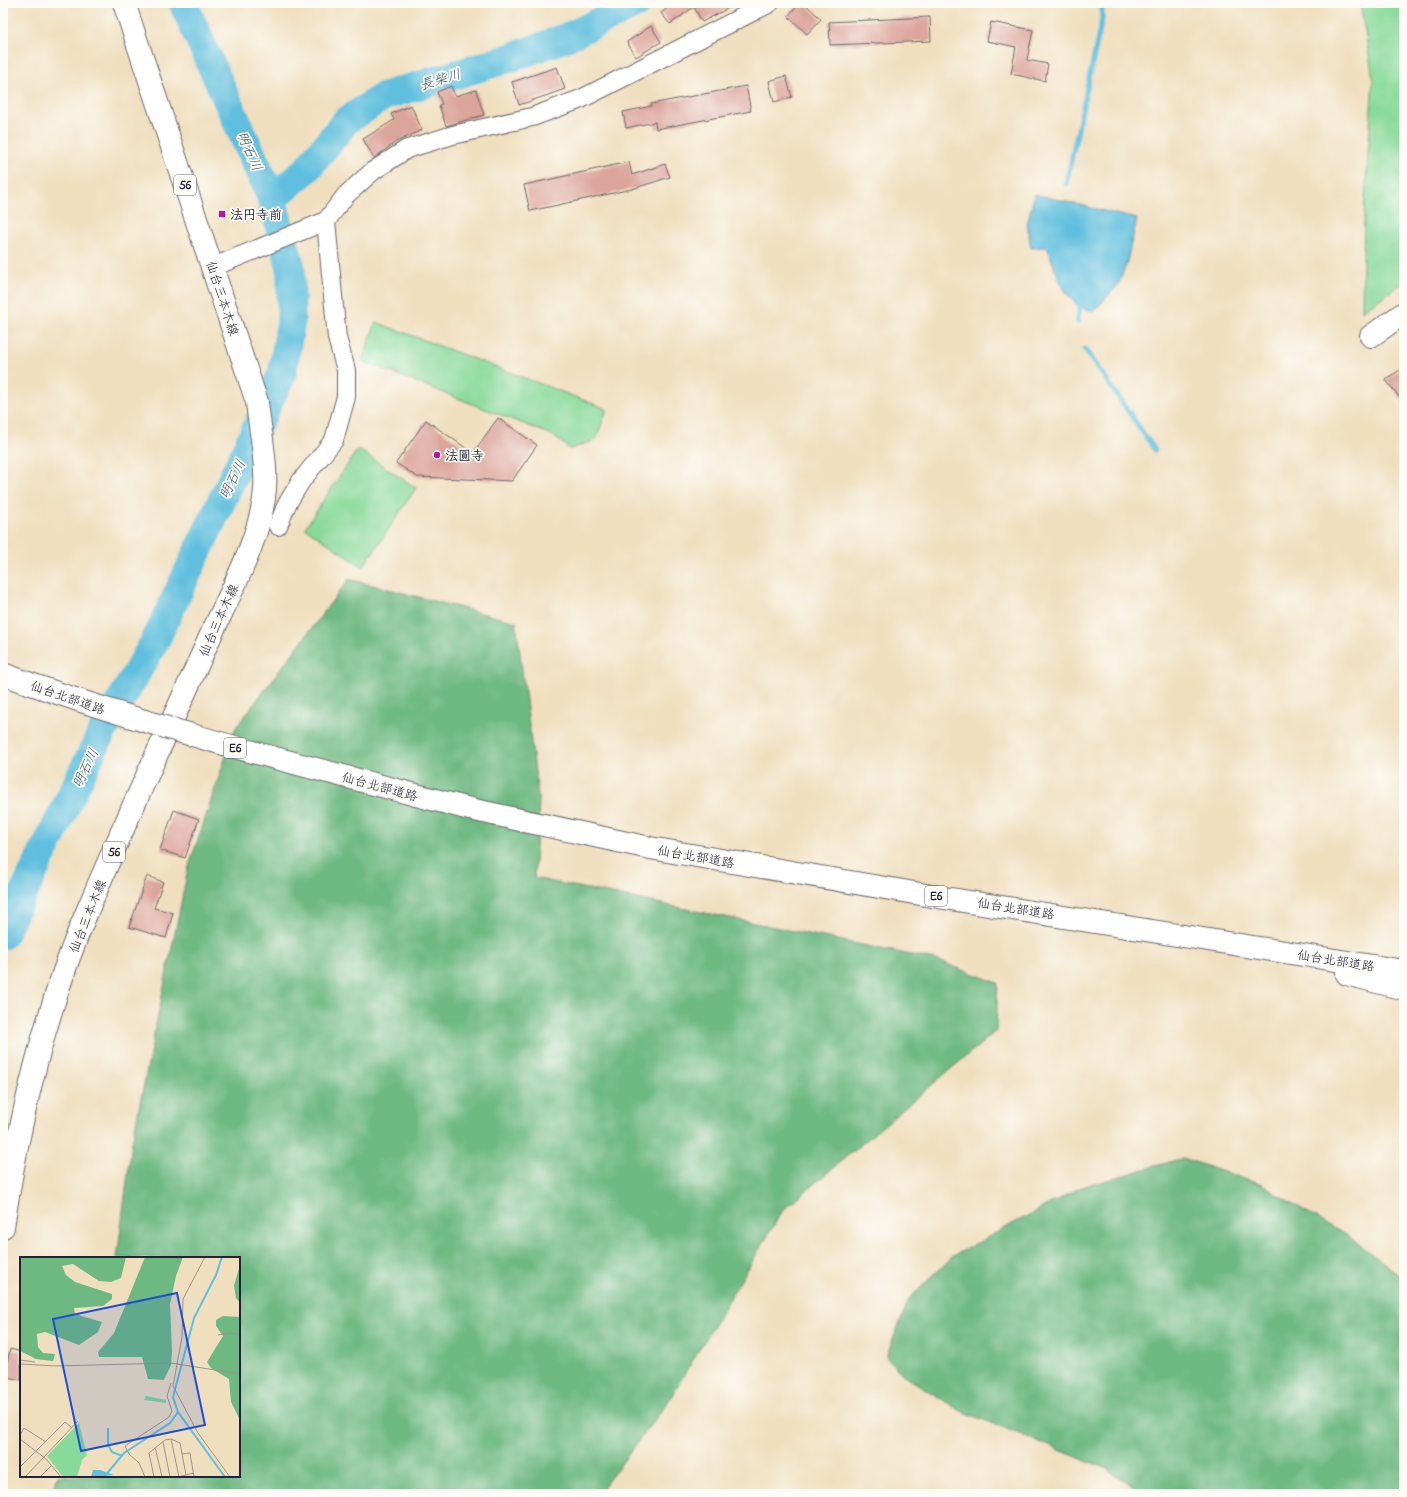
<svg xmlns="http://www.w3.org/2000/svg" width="1407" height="1497" font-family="'Indie Flower','Klee One',sans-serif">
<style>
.green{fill:#88d99a;stroke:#557e6a}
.forest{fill:#6eb982;stroke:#486e5e}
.water{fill:#60bfde;stroke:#41708c}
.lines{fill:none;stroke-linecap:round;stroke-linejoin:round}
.stream{stroke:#60bfde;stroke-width:5}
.river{stroke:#60bfde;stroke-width:29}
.building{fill:#dca59b}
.street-casing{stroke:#6a6469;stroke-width:20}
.secondary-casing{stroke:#6a6469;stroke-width:24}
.primary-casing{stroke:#6a6469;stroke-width:24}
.highway-casing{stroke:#6a6469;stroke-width:24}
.street{stroke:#fff;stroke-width:18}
.secondary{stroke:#fff;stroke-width:22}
.primary{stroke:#fff;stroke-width:22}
.highway{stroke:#fff;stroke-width:22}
.highway-bridge-casing{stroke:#6a6469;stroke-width:24;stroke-linecap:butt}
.highway-bridge{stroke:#fff;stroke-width:22}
.poi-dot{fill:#b5179e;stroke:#fdfcf7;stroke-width:1.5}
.labels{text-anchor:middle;stroke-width:3.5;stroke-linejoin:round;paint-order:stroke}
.shield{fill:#fdfcf7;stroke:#646373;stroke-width:1}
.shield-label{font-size:12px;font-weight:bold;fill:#22223b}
.poi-label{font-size:13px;font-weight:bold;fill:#22223b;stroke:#fdfcf7;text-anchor:start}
.street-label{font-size:13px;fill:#22223b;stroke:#fdfcf7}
.water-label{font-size:14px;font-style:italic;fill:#385974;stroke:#fdfcf7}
.inset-river{fill:none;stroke:#60bfde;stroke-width:2}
.inset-road{fill:none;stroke:#9e938a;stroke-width:1}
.view{fill:#1d4ed8;fill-opacity:0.15;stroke:#1d4ed8;stroke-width:2}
.inset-edge{fill:none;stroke:#22223b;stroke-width:2}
</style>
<rect width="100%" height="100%" fill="#fdfcf7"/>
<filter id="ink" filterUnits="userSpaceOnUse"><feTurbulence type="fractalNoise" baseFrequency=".025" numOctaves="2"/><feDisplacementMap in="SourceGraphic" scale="8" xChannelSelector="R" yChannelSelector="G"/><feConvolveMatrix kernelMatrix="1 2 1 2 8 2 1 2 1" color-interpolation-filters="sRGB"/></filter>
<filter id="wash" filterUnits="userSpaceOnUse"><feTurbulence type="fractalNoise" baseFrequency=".012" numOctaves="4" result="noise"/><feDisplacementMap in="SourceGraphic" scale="16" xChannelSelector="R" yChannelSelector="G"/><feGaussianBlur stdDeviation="0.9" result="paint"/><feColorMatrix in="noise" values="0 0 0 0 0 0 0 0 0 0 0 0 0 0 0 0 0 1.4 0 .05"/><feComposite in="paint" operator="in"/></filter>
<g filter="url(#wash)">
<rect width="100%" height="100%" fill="#f0dfbf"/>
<g class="green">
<path d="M1360,3H1404V282L1362,311L1364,216L1373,78Z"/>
<path d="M376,322L607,409L596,440L570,449L552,435L362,361Z"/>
<path d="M358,449L416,488L363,567L305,528Z"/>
</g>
<g class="forest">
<path d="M349,579L516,622L539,803L534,878L936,960L998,983L996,1031L783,1210L666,1405L598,1494H49L58,1476H239V1258H117L132,1142L188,869L235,729Z"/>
<path d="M1183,1158L1262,1185L1352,1239L1404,1278V1494H1144L1107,1469L959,1410L903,1375L886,1357L909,1299L953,1256L1079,1188Z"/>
</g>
<path class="water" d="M1035,194L1137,219L1126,265L1118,285L1094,311C1089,310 1083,309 1079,306C1061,293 1055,267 1047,247L1031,248L1027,224Z"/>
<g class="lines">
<g class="stream">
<path d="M1066,184L1102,19V3"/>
<path d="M1078,322L1080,301"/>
<path d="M1085,349L1155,450"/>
</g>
<g class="river">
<path d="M272,199L306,170L346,121L384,96L504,60L565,38L638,3"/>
<path d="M3,935L101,734L155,641L282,374L291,321V268L272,199L183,3"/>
</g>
</g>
<g id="blocks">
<g class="building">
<path d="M674,3H738L702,22L694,7L670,24L661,13Z"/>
<path d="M800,3H804L821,19L807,34L788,16Z"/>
<path d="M930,17L931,41L830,45L829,22Z"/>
<path d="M991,22L1033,30L1027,60L1048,64L1045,81L1011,74L1016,47L987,41Z"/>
<path d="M651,26L661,42L636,57L627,42Z"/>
<path d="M557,67L565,89L519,105L512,82Z"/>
<path d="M786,76L792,97L774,102L769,81Z"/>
<path d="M451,86L455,96L476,90L484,115L446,126L439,105L442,104L437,92Z"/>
<path d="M746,86L751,111L656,129L655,122L626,128L623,112L652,106L651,104Z"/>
<path d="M411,105L422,130L396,142L374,158L363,139L394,120L391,114Z"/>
<path d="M629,162L632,175L665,164L670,177L632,189L530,211L524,185Z"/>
<path d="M1404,368V403L1385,379Z"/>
<path d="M498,418L537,445L512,481L417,477L396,463L426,420L473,453Z"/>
<path d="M174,810L199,819L185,858L160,850Z"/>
<path d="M147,876L163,882L154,908L173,913L166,938L129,927Z"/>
<path d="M10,1349L21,1352V1380L4,1376Z"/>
</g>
</g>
</g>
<g filter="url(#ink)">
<use href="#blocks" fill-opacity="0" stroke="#6a6469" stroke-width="1"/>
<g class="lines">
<g class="street-casing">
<g id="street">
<path d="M213,267L326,221"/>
<path d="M278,526L287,504L301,481L334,440L346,397V370L337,338L326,221L346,195L373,171L407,149L453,135L532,117L581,99L770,3"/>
</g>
</g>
<g class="secondary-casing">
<path id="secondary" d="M1371,336L1404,313"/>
</g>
<g class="primary-casing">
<path id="primary" d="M3,1227C19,1120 44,1014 86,914C125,821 169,729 210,637C229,596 262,535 265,489C267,461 260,431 257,402L124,3"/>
</g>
<g class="highway-casing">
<g id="highway">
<path d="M470,809L650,848L938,897L1404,971"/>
<path d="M1347,974L1404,989"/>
</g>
</g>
<use href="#street" class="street"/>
<use href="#secondary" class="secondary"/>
<use href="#primary" class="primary"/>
<use href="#highway" class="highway"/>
<g class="highway-bridge-casing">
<path id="highway-bridge" d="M3,674C156,730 313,768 470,809"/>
</g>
<use href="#highway-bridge" class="highway-bridge"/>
</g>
</g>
<g class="poi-dot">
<rect x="218" y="210" width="8" height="8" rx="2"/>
<circle cx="437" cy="455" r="4"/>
</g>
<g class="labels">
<g class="shield">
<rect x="174" y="175" width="22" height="20" rx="3"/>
<rect x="224" y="738" width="22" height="20" rx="3"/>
<rect x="103" y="842" width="22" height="20" rx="3"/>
<rect x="925" y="886" width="22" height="20" rx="3"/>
</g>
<g class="shield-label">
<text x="185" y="189">56</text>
<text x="235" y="752">E6</text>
<text x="114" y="856">56</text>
<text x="936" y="900">E6</text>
</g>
<g class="poi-label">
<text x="230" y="219">法円寺前</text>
<text x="445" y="460">法圓寺</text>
</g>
<g class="street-label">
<text transform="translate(223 298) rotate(72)" y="5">仙台三本木線</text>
<text transform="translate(218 620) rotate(-66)" y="5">仙台三本木線</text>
<text transform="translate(68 697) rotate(19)" y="5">仙台北部道路</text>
<text transform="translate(380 786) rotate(15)" y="5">仙台北部道路</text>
<text transform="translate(696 856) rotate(10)" y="5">仙台北部道路</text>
<text transform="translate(1016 908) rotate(9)" y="5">仙台北部道路</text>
<text transform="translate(87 916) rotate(-68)" y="5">仙台三本木線</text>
<text transform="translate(1336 960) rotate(9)" y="5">仙台北部道路</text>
</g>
<g class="water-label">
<text transform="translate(440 79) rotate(-17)" y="5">長柴川</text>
<text transform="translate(250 151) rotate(66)" y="5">明石川</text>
<text transform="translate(232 479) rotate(-64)" y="5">明石川</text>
<text transform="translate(85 768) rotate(-64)" y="5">明石川</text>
</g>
</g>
<g transform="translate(20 1257)">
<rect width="220" height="220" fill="#f0dfbf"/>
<path d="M126,139L146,143V146L124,143ZM59,166L67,198L62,203L57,220H43L27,199Z" fill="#88d99a"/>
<path d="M0,0H106L101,21L91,25L79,24L53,7L42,9L46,18L55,25L92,37V42L83,49L54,51L55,57L82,65L78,75L59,88L25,75L17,77L18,90L23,96L35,97L33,104L16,102L0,94ZM125,0H163L156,19L150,47L152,94L151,108L144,123L128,122L122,100H79L78,95L94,76ZM220,8V46L216,41L214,29ZM203,59L220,60V163L211,145L209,122L191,111L187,105L203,79L196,69V63Z" fill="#6eb982"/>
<path d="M73,213H80L94,218L71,220Z" fill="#60bfde"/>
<path class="inset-river" d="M202,0L196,18L174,61L153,140L158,155L205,220M88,171V188L92,195L102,199M84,220L104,196L150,166L158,155"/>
<path class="inset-road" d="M185,0L163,42L162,80L153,129L178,176L210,220M198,78L211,76L220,78M0,103L15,105M0,107L36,109L151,106L220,117M0,178L4,171L26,185M0,182L26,202L41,220M151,182L159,220M143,185L150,220M135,190L142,220M162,197L170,196L174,220M0,210L45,165L52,171M5,220L58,164M20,220L32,208M125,220L119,206L109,197L105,189L149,160L152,154L147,139L151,126M134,220L129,196L145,183L151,182L160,186L166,218M158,220L174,216"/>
<path class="view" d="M157,36L185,168L61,194L33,62Z"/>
<rect width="220" height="220" class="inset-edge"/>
</g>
<rect width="1407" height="1497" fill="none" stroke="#fdfcf7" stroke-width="16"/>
</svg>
